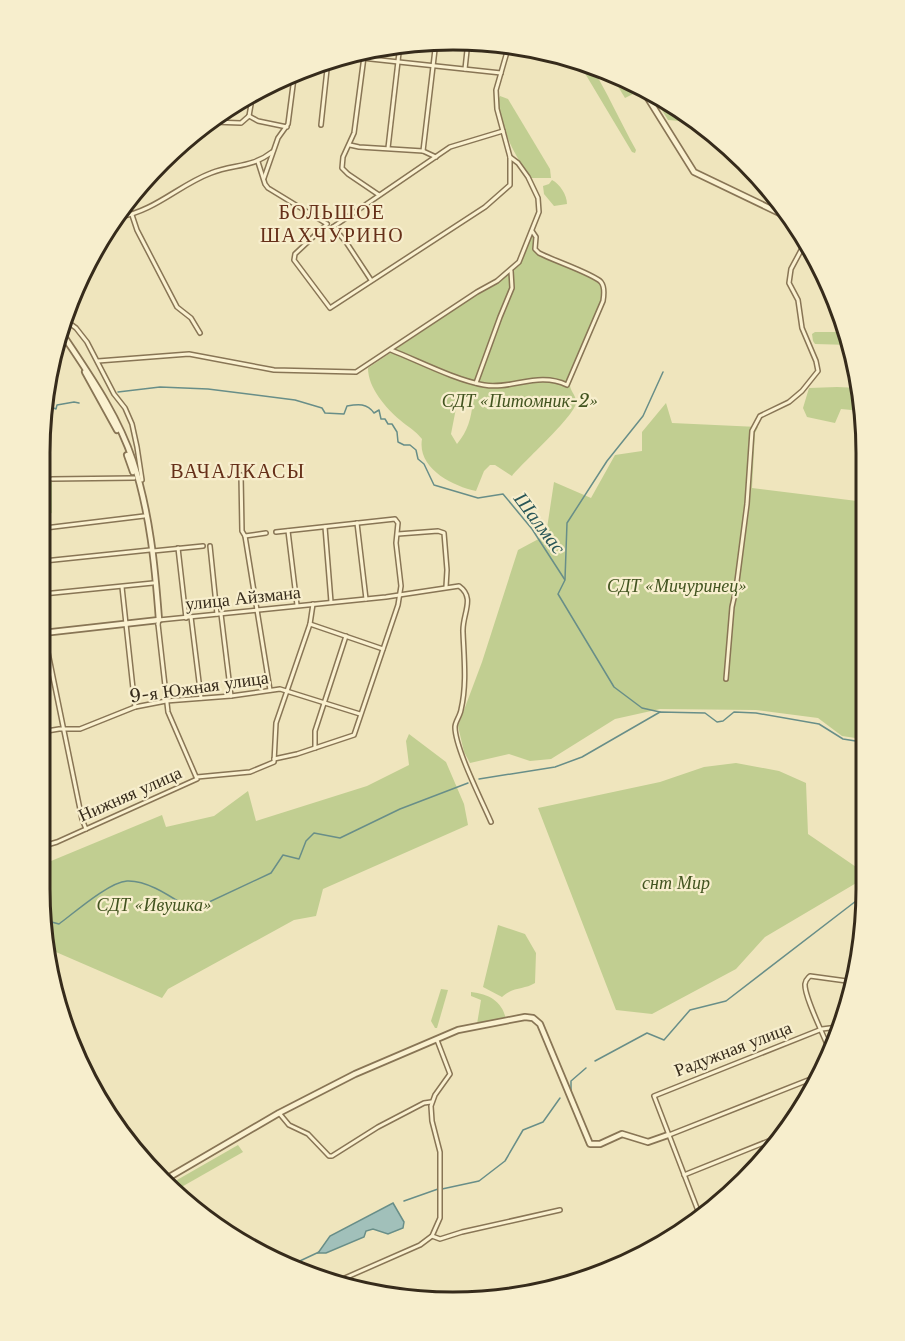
<svg xmlns="http://www.w3.org/2000/svg" width="905" height="1341" font-family="'Libre Baskerville',serif">
<style>
.green{fill:#c1ce91;fill-rule:evenodd}
.water{fill:#a1c0ba;stroke:#688e88;stroke-width:1.5}
.lines{fill:none;stroke-linecap:round;stroke-linejoin:round}
.stream{stroke:#688e88;stroke-width:1.5}
.minor-casing{stroke:#887555;stroke-width:6}
.tertiary-casing{stroke:#887555;stroke-width:8}
.minor{stroke:#faf1d0;stroke-width:3}
.tertiary{stroke:#faf1d0;stroke-width:4.5}
.labels{text-anchor:middle;stroke-width:4.5;stroke-linejoin:round;paint-order:stroke}
.park-label{font-size:18px;font-style:italic;fill:#425420;stroke:#f7eecd}
.street-label{font-size:18px;fill:#362b1b;stroke:#f7eecd}
.neighbourhood-label{font-size:20px;letter-spacing:1.5px;fill:#652f18;stroke:#f7eecd}
.water-label{font-size:20px;font-style:italic;fill:#295657;stroke:#f7eecd}
.rim{fill:none;stroke:#362b1b;stroke-width:3}
</style>
<rect width="100%" height="100%" fill="#efe5bd"/>
<g class="green">
<path d="M577,60L590,64C607,92 620,121 636,150L635,153L632,152Z"/>
<path d="M608,70L623,77L633,94L625,98Z"/>
<path d="M651,92L682,108L690,115L691,122L668,120Z"/>
<path d="M500,96L508,99L550,169L551,178H531C510,149 506,136 497,102Z"/>
<path d="M552,180C560,184 567,195 567,204L554,206L544,194L543,186L549,184Z"/>
<path d="M532,233L535,237V249L554,261L591,277L602,286V301L568,386H570C571,392 577,397 576,403C574,417 523,462 512,476L495,465H490L484,471L476,491C452,486 417,468 422,439C415,430 408,427 400,420C386,408 368,388 368,368L511,271L512,274ZM461,393L473,402C471,418 468,431 457,444L451,434L458,398Z"/>
<path d="M815,332H846L850,345L815,344L813,341L812,334Z"/>
<path d="M837,387L860,388L862,411L841,409L835,423L807,417L803,408L809,388Z"/>
<path d="M666,403L672,423L758,427L755,433L752,488L865,502L862,739L842,736L818,718L756,710L660,709L615,719L551,759L530,761L509,754L470,763L464,752L458,726L482,662L518,550L546,535L554,482L591,498L615,455L642,451V432Z"/>
<path d="M45,468L49,478L52,480V513L45,515Z"/>
<path d="M409,734L446,762L464,804L468,825L323,889L316,916L294,920L168,989L162,998L49,949L39,888V866L162,815L166,827L214,816L248,791L256,821L367,786L409,765L406,741Z"/>
<path d="M736,763L779,771L806,783L808,834L859,869L858,882L765,937L736,969L652,1014L616,1010L538,808L660,782L704,767Z"/>
<path d="M498,925L525,934L536,953L535,983C524,990 514,986 502,997L483,987Z"/>
<path d="M441,989L448,990L437,1028H435L431,1021Z"/>
<path d="M471,992C489,994 502,1001 506,1019H497L477,1024L481,1000L471,996Z"/>
<path d="M238,1145L243,1152L185,1185L176,1190L170,1184Z"/>
</g>
<path class="water" d="M393,1203L404,1222L403,1228L388,1234L373,1229L366,1231L364,1237L326,1253H318L330,1236Z"/>
<g class="lines">
<g class="stream">
<path d="M118,392L160,387L208,389L295,400L322,408L325,413L344,414L347,406C358,404 367,403 374,413L379,410L381,419H385L388,424H392L397,432L398,442L404,445H410L416,450L418,459L424,464L434,485L478,498L503,494L532,529L565,580L558,594L614,687L642,708L660,712"/>
<path d="M46,405L56,409L57,405L74,402L79,403"/>
<path d="M565,579L567,523L607,461L643,416L663,372"/>
<path d="M479,779L555,767L582,757L660,712L705,713L717,722L723,721L734,712L756,713L819,724L843,739L862,742"/>
<path d="M44,920L59,924C74,913 109,882 127,881C149,880 174,899 192,910L271,873L283,855L299,859L306,841L314,833L340,838L400,809L468,783"/>
<path d="M595,1061L647,1033L664,1040L690,1010L726,1001L856,901H859"/>
<path d="M571,1090V1081L586,1068"/>
<path d="M442,1189L479,1181L505,1161L523,1130L543,1122L560,1098"/>
<path d="M404,1201L438,1189"/>
<path d="M287,1267L319,1252"/>
</g>
<g class="minor-casing">
<g id="minor">
<path d="M365,49L354,133L343,157L342,168L348,174L379,195"/>
<path d="M343,56L501,73"/>
<path d="M465,69L468,41"/>
<path d="M249,116L258,121L287,127"/>
<path d="M249,116L253,93"/>
<path d="M321,125L328,60"/>
<path d="M202,126L213,122L241,123L249,116"/>
<path d="M350,145L359,147L423,151L436,157"/>
<path d="M388,148L400,44"/>
<path d="M423,151L436,41"/>
<path d="M258,162L265,184L268,188L327,224"/>
<path d="M264,178L278,138L288,124L295,70"/>
<path d="M132,215L137,230L177,307L191,318L200,333"/>
<path d="M119,217C155,211 179,185 211,173C233,164 252,168 272,152"/>
<path d="M327,224L295,254L294,260L330,308L485,207L510,185V157"/>
<path d="M333,227L450,147L503,131"/>
<path d="M333,227L346,242L371,280"/>
<path d="M65,320L76,328L87,342L114,394L125,408L132,424L137,447L142,480"/>
<path d="M391,350C419,361 455,380 484,385C512,390 538,371 567,385L603,301C604,295 605,287 601,282C594,274 552,260 539,253L535,249L536,237L532,231"/>
<path d="M98,361L189,354L274,370L356,372L477,292L497,281L519,262L539,212L538,198L528,177L518,163L510,157L497,109L496,90L509,45"/>
<path d="M476,383L500,317L512,288L511,271"/>
<path d="M241,475L242,531L245,536L270,690"/>
<path d="M52,479L134,478"/>
<path d="M357,523L366,599"/>
<path d="M325,527L331,602"/>
<path d="M45,528L144,516"/>
<path d="M288,531L297,605"/>
<path d="M398,534L438,531L444,533L447,570L446,587"/>
<path d="M245,536L266,533"/>
<path d="M210,546L217,614"/>
<path d="M178,548L186,618"/>
<path d="M153,551L203,546"/>
<path d="M44,561L150,550"/>
<path d="M122,587L135,707"/>
<path d="M43,594L153,583"/>
<path d="M221,614L231,696"/>
<path d="M191,617L201,698"/>
<path d="M158,624L159,620L386,597L459,586C476,598 462,614 463,632C464,658 467,684 461,710C460,716 455,722 455,727C455,748 482,801 491,822"/>
<path d="M310,624L383,649"/>
<path d="M44,633L82,819L86,829"/>
<path d="M726,679L732,607L736,589L747,504L752,431L760,416L789,402L802,391L818,371L816,361L802,328L798,300L789,283L791,269L806,241"/>
<path d="M41,732L59,729H80L135,707L166,701L231,696L280,689L360,714"/>
<path d="M315,748V731L346,636"/>
<path d="M274,759L297,754L354,735L398,605L401,586L396,543L398,523L395,519L276,532"/>
<path d="M197,777L250,772L274,762L276,723L310,624L313,604"/>
<path d="M40,847L57,842L197,779L168,712L158,624"/>
<path d="M830,1052C825,1037 804,997 805,984C806,979 807,979 810,976L854,982"/>
<path d="M279,1113L289,1125L308,1134L329,1156H332L378,1127L424,1103L431,1102"/>
<path d="M669,1135L821,1075"/>
<path d="M684,1175L776,1138"/>
<path d="M700,1216L654,1096L822,1029L838,1027"/>
<path d="M432,1236L440,1239L462,1232L560,1210"/>
<path d="M338,1281L420,1245L432,1236L440,1218V1152L432,1121L431,1106L435,1095L450,1074L437,1040"/>
</g>
</g>
<g class="tertiary-casing">
<g id="tertiary">
<path d="M641,87L694,172L794,220"/>
<path d="M85,372L117,430"/>
<path d="M127,455L133,472"/>
<path d="M43,633L159,620C155,566 150,513 133,461C117,413 88,373 61,332"/>
<path d="M166,1179L279,1113L355,1074L458,1030L525,1017L533,1018L540,1024L590,1144H600L622,1134L648,1142L668,1135"/>
</g>
</g>
<use href="#minor" class="minor"/>
<use href="#tertiary" class="tertiary"/>
</g>
<g class="labels">
<g class="park-label">
<text x="520" y="407">СДТ «Питомник-2»</text>
<text x="677" y="592">СДТ «Мичуринец»</text>
<text x="676" y="889">снт Мир</text>
<text x="154" y="911">СДТ «Ивушка»</text>
</g>
<g class="street-label">
<text transform="translate(243 598) rotate(-6)" y="6">улица Айзмана</text>
<text transform="translate(199 687) rotate(-8)" y="6">9-я Южная улица</text>
<text transform="translate(130 794) rotate(-24)" y="6">Нижняя улица</text>
<text transform="translate(733 1049) rotate(-21)" y="6">Радужная улица</text>
</g>
<g class="neighbourhood-label">
<text x="332" y="219">БОЛЬШОЕ<tspan x="332" dy="23">ШАХЧУРИНО</tspan></text>
<text x="238" y="478">ВАЧАЛКАСЫ</text>
</g>
<g class="water-label">
<text transform="translate(540 523) rotate(53)" y="7">Шалмас</text>
</g>
</g>
<path d="M0 0H905V1341H0ZM453 50H453A403 403 0 0 1 856 453V889A403 403 0 0 1 453 1292H453A403 403 0 0 1 50 889V453A403 403 0 0 1 453 50Z" fill="#f7eecd" fill-rule="evenodd"/>
<path class="rim" d="M453 50H453A403 403 0 0 1 856 453V889A403 403 0 0 1 453 1292H453A403 403 0 0 1 50 889V453A403 403 0 0 1 453 50Z"/>
</svg>
